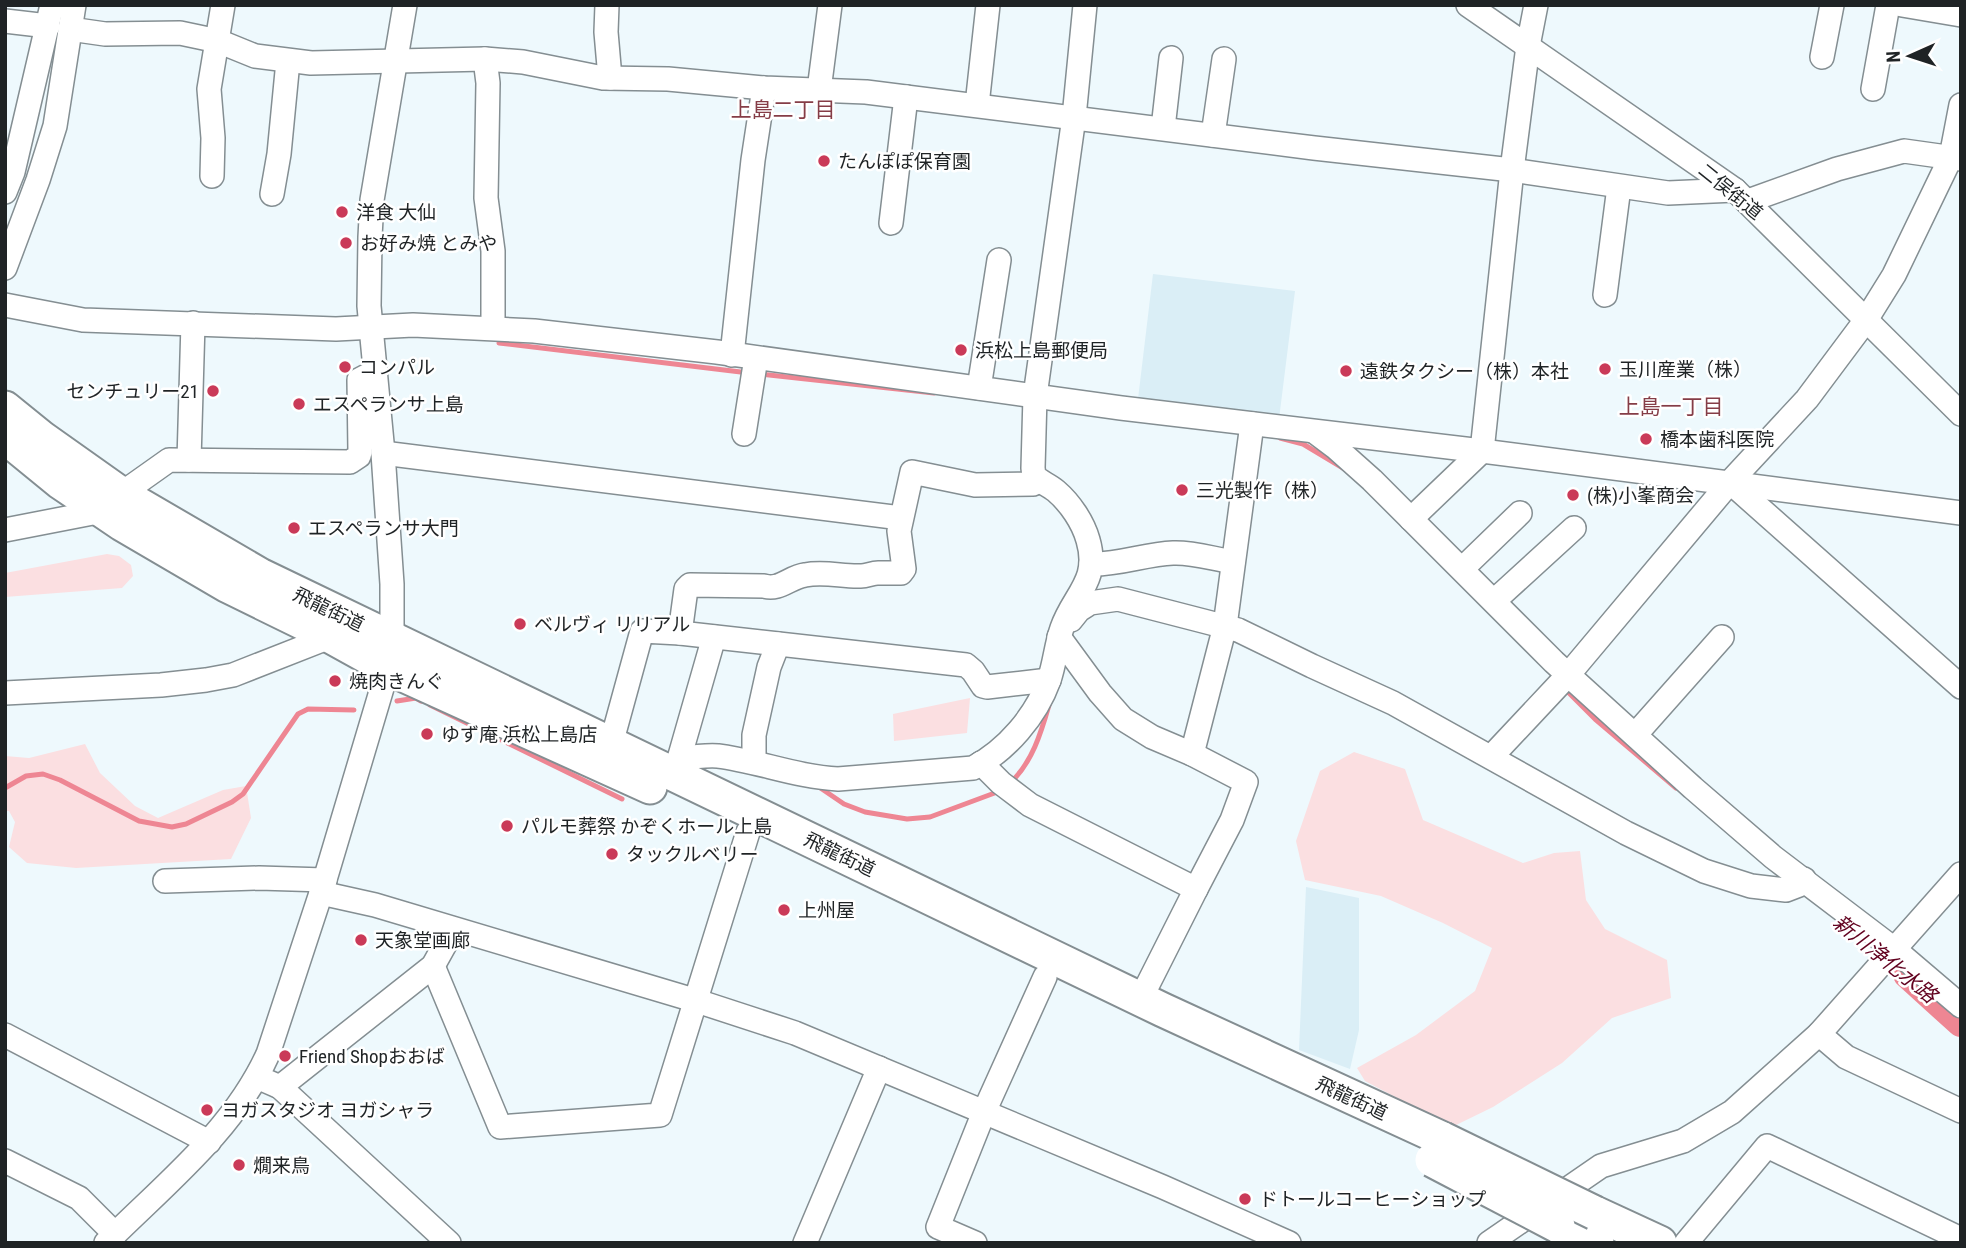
<svg xmlns="http://www.w3.org/2000/svg" width="1966" height="1248" font-family="'Roboto Condensed','Noto Sans JP',sans-serif">
<style>
.built{fill:#daeef6}
.green{fill:#fbdfe1}
.lines{fill:none;stroke-linecap:round;stroke-linejoin:round}
.stream{stroke:#ee8693;stroke-width:5}
.river{stroke:#ee8693;stroke-width:30}
.minor-casing{stroke:#848e92;stroke-width:26}
.highway-casing{stroke:#848e92;stroke-width:37}
.minor{stroke:#fff;stroke-width:23}
.highway{stroke:#fff;stroke-width:33}
.highway-bridge-casing{stroke:#848e92;stroke-width:37;stroke-linecap:butt}
.highway-bridge{stroke:#fff;stroke-width:33}
.poi-dot{fill:#ca3a58;stroke:#fff;stroke-width:2.5}
.labels{text-anchor:middle;stroke-width:5;stroke-linejoin:round;paint-order:stroke}
.poi-label{font-size:19px;fill:#1f2325;stroke:#fff;text-anchor:start}
.street-label{font-size:19px;fill:#1f2325;stroke:#fff}
.neighbourhood-label{font-size:21px;fill:#853d47;stroke:#fff}
.water-label{font-size:21px;font-style:italic;fill:#61001e;stroke:#fff}
</style>
<rect width="100%" height="100%" fill="#eef9fd"/>
<g class="built">
<path d="M1153,274L1295,291L1279,419L1138,399Z"/>
<path d="M1306,887L1359,898V1030L1350,1069L1299,1050Z"/>
</g>
<g class="green">
<path d="M107,554L119,556L131,565L133,576L122,588L5,597V573Z"/>
<path d="M970,698L967,733L894,741L893,714Z"/>
<path d="M85,744L100,773L135,806L158,818L223,790L246,786L251,818L231,859L76,868L27,863L9,847L15,822L9,811H5V756L29,758Z"/>
<path d="M1354,752L1405,769L1423,820L1523,863L1554,853L1580,851L1586,900L1605,929L1667,960L1671,998L1612,1018L1562,1063L1493,1107L1452,1127L1365,1081L1357,1068L1416,1035L1475,991L1492,948L1443,923L1381,896L1305,880L1296,841L1320,771Z"/>
</g>
<g class="lines">
<g class="stream">
<path d="M499,343L749,373"/>
<path d="M759,374L934,393"/>
<path d="M1280,438L1303,444L1343,468"/>
<path d="M1563,687L1595,719L1676,788"/>
<path d="M397,701L416,698L421,701"/>
<path d="M430,705L622,799"/>
<path d="M1010,783C1032,763 1041,733 1049,705"/>
<path d="M819,787L844,804L865,812L907,819L930,817L1000,791"/>
<path d="M5,788L26,776L43,774L60,780L139,821L172,827L186,824L232,802L243,794L298,714L308,709L354,710"/>
</g>
<path class="river" d="M1908,974L1961,1022"/>
<g class="minor-casing">
<g id="minor">
<path d="M607,5L606,32L610,78"/>
<path d="M1468,5L1735,190L1961,414"/>
<path d="M1902,5L1961,15"/>
<path d="M5,21L48,26"/>
<path d="M70,29L105,34L180,33L218,41L255,56L311,63L485,59L523,62L603,78L668,79L764,88L866,92L1314,148L1512,170L1668,193L1735,190"/>
<path d="M1822,57L1832,5"/>
<path d="M485,59L488,83L486,198L493,251V328"/>
<path d="M1873,89L1888,5"/>
<path d="M819,90L830,5"/>
<path d="M977,105L988,5"/>
<path d="M1163,128L1171,58"/>
<path d="M1213,135L1224,59"/>
<path d="M212,176L213,138L209,89L223,5"/>
<path d="M5,192L13,172L52,5"/>
<path d="M272,194L279,154L288,61"/>
<path d="M1748,201L1837,169L1904,151L1961,159"/>
<path d="M891,223L906,97"/>
<path d="M5,268L38,180L55,126L74,5"/>
<path d="M1605,295L1619,187"/>
<path d="M5,305L83,320L336,329L413,325L534,331L717,352L1121,408L1482,451L1961,513"/>
<path d="M732,355L753,160L764,88"/>
<path d="M979,388L999,260"/>
<path d="M1315,432L1335,447L1372,480L1554,662L1693,788L1773,857L1894,949L1961,1006"/>
<path d="M744,434L756,358"/>
<path d="M383,453L901,518"/>
<path d="M189,460L193,323"/>
<path d="M1730,482L1961,687"/>
<path d="M121,494L169,460L350,462L359,456L360,452L359,380L376,371"/>
<path d="M1411,519L1482,451L1512,170L1528,46L1536,5"/>
<path d="M5,530L103,511"/>
<path d="M1091,564C1119,565 1145,554 1173,553C1193,552 1213,559 1233,562"/>
<path d="M1462,569L1520,513"/>
<path d="M1494,601L1574,528"/>
<path d="M1071,620L1079,610L1090,603L1118,599L1238,630L1312,666L1393,703L1626,833L1704,871L1751,886L1786,890L1799,885L1804,879"/>
<path d="M680,633L686,589L690,585L764,586C779,591 790,577 805,575C825,571 843,577 861,576C867,576 872,573 878,573C886,573 893,573 901,573L904,569L899,531L912,472L975,485L1033,484L1039,481"/>
<path d="M1059,637L1100,693L1123,719L1152,737L1192,754L1246,782L1232,820L1196,889"/>
<path d="M5,693L161,685L206,680L233,675L340,633"/>
<path d="M1635,735L1722,637"/>
<path d="M611,744L642,631L680,633L966,665L973,671L983,686L987,687L1049,680"/>
<path d="M1192,754L1225,626L1252,424"/>
<path d="M1492,756L1568,675L1730,482L1807,399L1866,320L1894,275L1951,157L1961,105"/>
<path d="M679,759L714,637"/>
<path d="M754,762V735L769,667L778,644"/>
<path d="M981,763L1001,783L1030,805L1196,889L1140,1000"/>
<path d="M670,772L679,759C692,757 705,755 718,756C758,761 797,777 838,779L973,768C1007,750 1036,716 1049,680C1055,663 1056,645 1062,628C1074,594 1100,581 1088,540C1083,522 1070,503 1056,491C1049,485 1040,482 1034,476L1033,468L1035,396L1074,117L1085,5"/>
<path d="M165,881L259,878L325,880"/>
<path d="M321,893L375,905L697,1001L795,1033L1163,1187L1289,1243"/>
<path d="M433,966L500,1127L660,1115L748,832"/>
<path d="M1819,1034L1846,1057L1961,1111"/>
<path d="M5,1035L209,1142"/>
<path d="M257,1077L280,1087L449,1243"/>
<path d="M280,1087L433,966L453,930"/>
<path d="M5,1161L79,1198L115,1234"/>
<path d="M106,1243C165,1184 233,1131 268,1054L321,893L388,668L392,638V584L383,453L369,306L370,237L372,200L405,5"/>
<path d="M805,1243L879,1068"/>
<path d="M975,1243L938,1227L984,1112L1045,977"/>
<path d="M1489,1243L1601,1166L1683,1141L1732,1112L1819,1034L1961,874"/>
<path d="M1686,1243L1767,1146L1961,1239"/>
</g>
</g>
<g class="highway-casing">
<g id="highway">
<path d="M5,408L42,438L121,494L260,575L1163,1010L1443,1139"/>
<path d="M5,437L60,482L122,524L228,586L332,637L388,668L650,787"/>
<path d="M1595,1213L1660,1243"/>
<path d="M1558,1226L1597,1243"/>
</g>
</g>
<use href="#minor" class="minor"/>
<use href="#highway" class="highway"/>
<g class="highway-bridge-casing">
<g id="highway-bridge">
<path d="M1443,1139L1595,1213"/>
<path d="M1432,1160L1558,1226"/>
</g>
</g>
<use href="#highway-bridge" class="highway-bridge"/>
</g>
<g class="poi-dot">
<circle cx="824" cy="161" r="7"/>
<circle cx="342" cy="212" r="7"/>
<circle cx="346" cy="243" r="7"/>
<circle cx="961" cy="350" r="7"/>
<circle cx="345" cy="367" r="7"/>
<circle cx="1605" cy="369" r="7"/>
<circle cx="1346" cy="371" r="7"/>
<circle cx="213" cy="391" r="7"/>
<circle cx="299" cy="404" r="7"/>
<circle cx="1646" cy="439" r="7"/>
<circle cx="1182" cy="490" r="7"/>
<circle cx="1573" cy="495" r="7"/>
<circle cx="294" cy="528" r="7"/>
<circle cx="520" cy="624" r="7"/>
<circle cx="335" cy="681" r="7"/>
<circle cx="427" cy="734" r="7"/>
<circle cx="507" cy="826" r="7"/>
<circle cx="612" cy="854" r="7"/>
<circle cx="784" cy="910" r="7"/>
<circle cx="361" cy="940" r="7"/>
<circle cx="285" cy="1056" r="7"/>
<circle cx="207" cy="1110" r="7"/>
<circle cx="239" cy="1165" r="7"/>
<circle cx="1245" cy="1199" r="7"/>
</g>
<g class="labels">
<g class="poi-label">
<text x="838" y="168">たんぽぽ保育園</text>
<text x="356" y="219">洋食 大仙</text>
<text x="360" y="250">お好み焼 とみや</text>
<text x="975" y="357">浜松上島郵便局</text>
<text x="359" y="374">コンパル</text>
<text x="1619" y="376">玉川産業（株）</text>
<text x="1360" y="378">遠鉄タクシー（株）本社</text>
<text x="199" y="398" text-anchor="end">センチュリー21</text>
<text x="313" y="411">エスペランサ上島</text>
<text x="1660" y="446">橋本歯科医院</text>
<text x="1196" y="497">三光製作（株）</text>
<text x="1587" y="502">(株)小峯商会</text>
<text x="308" y="535">エスペランサ大門</text>
<text x="534" y="631">ベルヴィ リリアル</text>
<text x="349" y="688">焼肉きんぐ</text>
<text x="441" y="741">ゆず庵 浜松上島店</text>
<text x="521" y="833">パルモ葬祭 かぞくホール上島</text>
<text x="626" y="861">タックルベリー</text>
<text x="798" y="917">上州屋</text>
<text x="375" y="947">天象堂画廊</text>
<text x="299" y="1063">Friend Shopおおば</text>
<text x="221" y="1117">ヨガスタジオ ヨガシャラ</text>
<text x="253" y="1172">燗来鳥</text>
<text x="1259" y="1206">ドトールコーヒーショップ</text>
</g>
<g class="street-label">
<text transform="translate(1731 191) rotate(39)" y="7">二俣街道</text>
<text transform="translate(329 609) rotate(26)" y="7">飛龍街道</text>
<text transform="translate(840 854) rotate(26)" y="7">飛龍街道</text>
<text transform="translate(1352 1098) rotate(25)" y="7">飛龍街道</text>
</g>
<g class="neighbourhood-label">
<text x="783" y="117">上島二丁目</text>
<text x="1671" y="414">上島一丁目</text>
</g>
<g class="water-label">
<text transform="translate(1885 959) rotate(39)" y="7">新川浄化水路</text>
</g>
</g>
<rect width="1966" height="1248" fill="none" stroke="#1f2325" stroke-width="14"/>
<g transform="translate(1910 56) rotate(267)" stroke="#ffffff" stroke-width="5" paint-order="stroke">
<path d="M0-5L12 26L0 18L-12 26Z" fill="#1f2325"/>
<text y="-10" font-size="19" font-weight="bold" text-anchor="middle" fill="#1f2325">N</text>
</g>
</svg>
